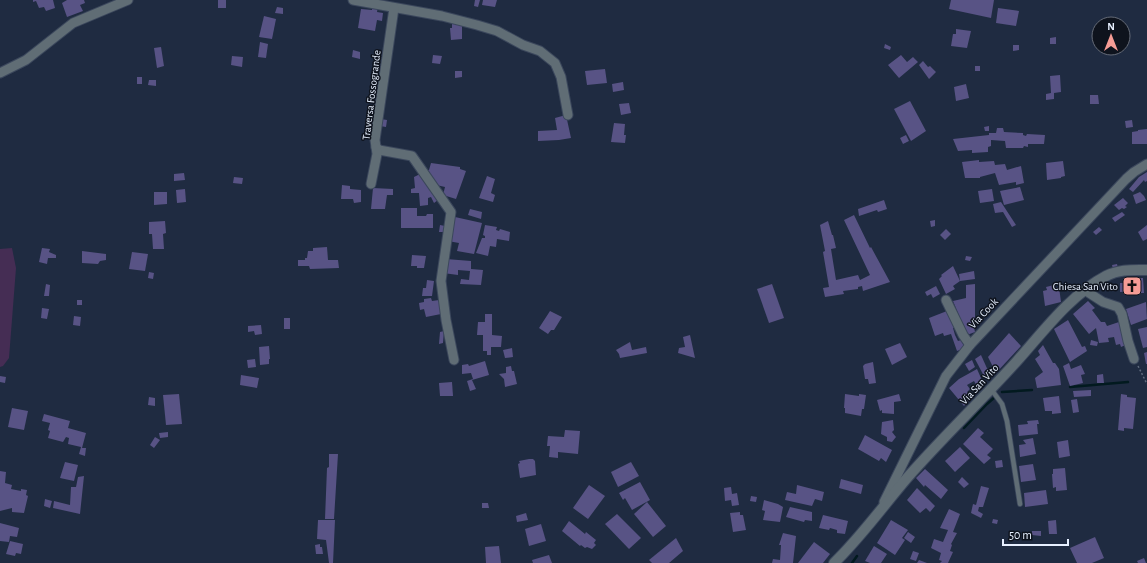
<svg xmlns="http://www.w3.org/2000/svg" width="1147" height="563" font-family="'Alegreya Sans',sans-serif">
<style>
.green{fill:#452d54}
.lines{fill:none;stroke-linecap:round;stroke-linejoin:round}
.stream{stroke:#021a1f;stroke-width:2.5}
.building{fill:#585385}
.service-casing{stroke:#3b475c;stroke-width:6}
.minor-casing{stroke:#3b475c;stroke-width:11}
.tertiary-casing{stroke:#3b475c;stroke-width:12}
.path{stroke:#606b7e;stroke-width:1.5;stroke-dasharray:2 2;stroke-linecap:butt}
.service{stroke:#606d75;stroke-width:4.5}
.minor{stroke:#606d75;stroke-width:9}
.tertiary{stroke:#606d75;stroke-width:10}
.labels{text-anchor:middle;stroke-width:3;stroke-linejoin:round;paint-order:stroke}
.street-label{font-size:11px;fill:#e7f0ff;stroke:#0e131d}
.poi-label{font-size:11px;fill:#e7f0ff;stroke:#0e131d;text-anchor:end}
</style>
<rect width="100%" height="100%" fill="#1f2b41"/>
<path class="green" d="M12,248L16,268L9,358L3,366L0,367V249Z"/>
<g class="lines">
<g class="stream">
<path d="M1070,387L1128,382"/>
<path d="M1002,392L1032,390"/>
<path d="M964,428L987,404L995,397"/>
<path d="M852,563L857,556"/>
</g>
</g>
<g class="building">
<path d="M33,0H53L55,8L46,11L44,7L39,8L36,1L33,2Z"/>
<path d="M67,0H84L85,3L80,5L83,11L67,17L62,3Z"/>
<rect x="218" y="0" width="8" height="8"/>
<path d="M475,0H480L478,7L474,6Z"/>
<path d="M483,0H497L495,7L482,5Z"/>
<path d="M951,0H994L991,18L949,9Z"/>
<path d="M372,6L378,7L377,12L383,13L382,21L377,20L375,31L358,28L361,9L372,10Z"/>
<path d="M277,7L283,8V14L275,13Z"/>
<path d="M998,8L1019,11L1016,26L996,23Z"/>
<path d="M264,16L276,19L272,39L259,37Z"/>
<path d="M452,22H462V39L451,40L450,28H452Z"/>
<path d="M956,29L971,31L967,48L951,46L953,34H956Z"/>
<path d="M1056,37V44H1050V38Z"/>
<path d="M260,42L268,44L266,58L258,57Z"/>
<path d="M885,44L891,47L890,50L884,48Z"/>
<path d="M1013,45H1019V50L1013,51Z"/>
<path d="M161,47L164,66L157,68L154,48Z"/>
<path d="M353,50L360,52V59L352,57Z"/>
<path d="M433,55L442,56L440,64L432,63Z"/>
<path d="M901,55L907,62L913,57L918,62L899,78L888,65Z"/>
<path d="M232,56L243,57L242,67L231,65Z"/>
<path d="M923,61L928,67L930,66L936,72L929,79L919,65Z"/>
<rect x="975" y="66" width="5" height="5"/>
<path d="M605,69L607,83L587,85L585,71Z"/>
<path d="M455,71H462V77L455,78Z"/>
<path d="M1060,75L1061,92L1054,93V99L1046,100V94L1051,93L1050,76Z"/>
<rect x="137" y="77" width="5" height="7"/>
<path d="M149,80H156V86L148,85Z"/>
<path d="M623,82L624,90L613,92L612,84Z"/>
<path d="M966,84L969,98L956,101L954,87Z"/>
<path d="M1090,95H1098L1099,104H1090Z"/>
<path d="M910,101L926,131L911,141L894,109Z"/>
<path d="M629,103L631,113L621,115L619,104Z"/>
<path d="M566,115L571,138L559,140L538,141V131L557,130L555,118Z"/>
<path d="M381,119L387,120L386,127L380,126Z"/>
<path d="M1132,120L1133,127L1126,128L1125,121Z"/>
<path d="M614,123L625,124L624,135H626L625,143L611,142Z"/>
<path d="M989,126V131H985L984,127Z"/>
<path d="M997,128H1003L1004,132L1023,133V135L1026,136L1027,134L1045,135L1044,144H1028V147L1024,146L1023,148H1006L1005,141L991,140V146L988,147V152L972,153V150L958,151L953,139L989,135V133H996Z"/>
<path d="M1147,129V144H1132V132L1138,131V130Z"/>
<path d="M906,135L909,141L903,144L900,138Z"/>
<path d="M979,160V162L994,161L995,165L1005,164L1007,170L1021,166L1024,183L1016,185V182L999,185L995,173L980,177V178H965L962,162Z"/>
<path d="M1063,161L1065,176L1061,177V178L1047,180L1046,163Z"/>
<path d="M431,163L460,167V169L466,171L456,199L443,195L445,187L432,184L423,170H429Z"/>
<path d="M1147,172V181L1145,182L1144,180L1133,192L1129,189L1139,177Z"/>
<path d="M184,173L185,180L174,181V174Z"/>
<path d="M420,174L438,200L434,203L431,197L428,198V205L420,206L419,193H411V189L415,188L414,177Z"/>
<path d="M487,176L495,179L491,193L495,195L493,202L479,198Z"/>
<path d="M234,177L243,178L242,184L233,183Z"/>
<path d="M342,185L350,186V189L361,190V202L354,203L353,199H341Z"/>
<path d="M1020,187L1024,200L1004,205L1000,191Z"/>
<path d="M373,188L393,189V195H387L385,209H371Z"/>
<path d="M185,189L186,202L177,203L176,190Z"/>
<path d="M992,189L994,201L980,203L978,191Z"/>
<path d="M154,192H167V204L154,205Z"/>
<path d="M1140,192L1144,196L1146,200L1136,204L1133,195Z"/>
<path d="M1123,198L1128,203L1125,206L1127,207L1124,209L1122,208L1119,210L1114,205Z"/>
<path d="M884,200L887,209L878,212L877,210L859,216L858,209Z"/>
<path d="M1001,202L1016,225L1012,227L1003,212L995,213L993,204Z"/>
<path d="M401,208H417V216H426L427,214H433V228H401Z"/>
<path d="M470,209L482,212L481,219L468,215Z"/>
<path d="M1122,212L1125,215L1115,222L1112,218Z"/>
<path d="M854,215L870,248L871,247L890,282L863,291L862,286L858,287V289L843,291L844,294L825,297L823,288L829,287L823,252L825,251L820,225L828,221L832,235H833L836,248L831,249L836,280L858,275L860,280L870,275L844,220Z"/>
<path d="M455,217L482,223L474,254L457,251L459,243L448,241Z"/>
<path d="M935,220V226L931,227L930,221Z"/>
<path d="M165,221L166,233L163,234L164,249H153L152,234H149V222Z"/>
<path d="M440,225L445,226L444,232H439Z"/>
<path d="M485,225L497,227L496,230L499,231L500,229L510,232L509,241L497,239L496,247L490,246L488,256L476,253L482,238H485V236L483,235Z"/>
<path d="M1147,225V239L1143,241L1138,232Z"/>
<path d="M1099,227L1102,230L1096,235L1093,232Z"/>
<path d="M946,229L951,234L945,240L940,235Z"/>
<path d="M327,247L328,260H338L339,268L310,269L309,266H298V260H305V258H307L308,251H313V248Z"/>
<path d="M42,248L50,249L49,252L56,255V258H48L47,264L39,262Z"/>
<path d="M82,251L106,254V260L100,261L98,264L82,263Z"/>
<path d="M132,252L148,254L145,271L129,269Z"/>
<path d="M412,255L426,256L424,268H417V266H411Z"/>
<path d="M966,256L972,257L970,261L965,260Z"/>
<path d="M446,259L471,261V269L483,270L481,285L460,284L461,279L469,280L470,271L458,270V275L443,273Z"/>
<path d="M1117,264L1118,268L1113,269L1112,265Z"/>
<path d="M953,266L960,281L953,286L955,289L946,294L939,279L942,276L941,275Z"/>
<path d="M974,271L975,279L960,281L959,274Z"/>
<path d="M149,272L154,273L153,279L148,278Z"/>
<path d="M1123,278H1143L1144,293H1137V291L1120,292V283H1123Z"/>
<path d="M427,280L434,281L432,296H422L423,288H426Z"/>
<path d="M46,284L50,285L49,296H44Z"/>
<path d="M772,284L784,318L769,323L757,289Z"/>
<path d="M975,284V322L973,323L975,332L967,335L953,301L966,298V285Z"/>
<path d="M1054,285L1055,288L1059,287L1061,302L1045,306L1043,291L1047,290L1046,287Z"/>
<path d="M936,286L940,294L933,298L931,294L927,296L925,292Z"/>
<path d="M431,298L432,301L439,300L441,314L426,317L424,309L420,310L419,303L424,302V299Z"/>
<rect x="77" y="300" width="5" height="5"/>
<path d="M1088,301L1095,308L1092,310L1101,322H1105L1107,326L1122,321L1128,344L1121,347L1120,344L1116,345L1114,337L1108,338L1109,342L1099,343L1096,328L1089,334L1073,314Z"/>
<path d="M1146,302L1147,319L1131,325L1126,309Z"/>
<path d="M42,308L49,309L47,319L41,318Z"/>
<path d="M550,311L562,317L554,330H551L548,334L539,328Z"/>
<path d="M947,311L956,327L953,328L955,335L958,341L961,340L965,348L957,351L951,334L944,336L943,333L935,336L929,318Z"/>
<path d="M485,314H492V335L502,336L501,347H491V355H487V351H483V335H477L478,322H485Z"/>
<path d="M74,316L81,317L80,326L73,325Z"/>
<rect x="284" y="318" width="6" height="11"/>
<path d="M1068,320L1082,347L1085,346L1087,351L1070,362L1054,329Z"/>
<path d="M261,325L262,334L255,335L254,331L248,332V326Z"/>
<path d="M1147,327V347L1143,348L1138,329Z"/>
<path d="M444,331L443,343L439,344L440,332Z"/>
<path d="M1009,333L1021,346L996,373L988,357Z"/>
<path d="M690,335L695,358L678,353L679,348L685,347L683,337Z"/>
<path d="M1091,340L1098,342L1097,346L1090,345Z"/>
<path d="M630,342L632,350L646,347L647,353L620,358L619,354L616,350Z"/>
<path d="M900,343L907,357L892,365L885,349Z"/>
<path d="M1043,345L1053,363H1055L1059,369L1061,385L1037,388L1035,378L1043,372L1035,359L1040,355L1038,351Z"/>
<path d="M269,346L270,359H269V364L260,365L259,347Z"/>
<path d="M512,348L513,357L505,358L503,350Z"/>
<path d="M1147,352V364H1146L1144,353Z"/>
<path d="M981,355L990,375L985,378L975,359Z"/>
<path d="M255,359L256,367L248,368L247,360Z"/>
<path d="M972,360L975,367L969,371L965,364Z"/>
<path d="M485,361L489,375L472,380L476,389L470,391L467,381L473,379L471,373L462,374V365L468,364L469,366Z"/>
<path d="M873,362L876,383L869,384L868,379H865L863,366L865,364Z"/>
<path d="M1069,363L1071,369L1081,365L1085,374L1081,375L1083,383L1070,386L1063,366Z"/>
<path d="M511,366L512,371H514L517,384L505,387L504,379L499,374L506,373V367Z"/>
<path d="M977,369L984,385L978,388L974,381L967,385L970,389L967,392L972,397L964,406L949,388L959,379Z"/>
<path d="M1103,374L1104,383H1097V375Z"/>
<path d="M241,375L259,378L257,388L240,385Z"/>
<path d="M0,376L6,377L5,383L0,382Z"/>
<path d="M452,382L453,396H440L439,383Z"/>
<path d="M1091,390V396L1074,397L1073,391Z"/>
<path d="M179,394L182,424L166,425L163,395Z"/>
<path d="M845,394L859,396V394L866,395L864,409H862L861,416L845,413V408H844Z"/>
<path d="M899,394L901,401L894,402V414L882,413V410L880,411L877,400Z"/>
<path d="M1121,394L1127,395V397L1136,398L1133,429L1124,428V431L1118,430Z"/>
<path d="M1059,396L1061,413L1052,414V411H1045L1043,398Z"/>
<path d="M149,397L155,398V406L148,405Z"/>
<path d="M1077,399L1079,412L1073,413L1071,400Z"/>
<path d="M12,408L28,411L24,430L8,427Z"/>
<path d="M44,414L70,421L68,428L86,433L82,448H86L85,456L79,454L81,447L68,444L69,438L66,437L63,442L48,438L50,431L48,430L50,423L42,421Z"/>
<path d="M893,420L894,430L892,432L896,437L892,442L887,441V437L881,434L882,422Z"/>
<path d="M1038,420L1039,424H1037L1038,434L1019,436L1018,425L1028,424L1027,421Z"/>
<path d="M978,428L984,433L980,437L993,449L987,455L991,458L984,464L963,444Z"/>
<path d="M565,430L580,431L578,454L558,452V458L549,457L550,446H547L548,436L564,437Z"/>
<path d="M168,432V437L160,438L159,433Z"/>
<path d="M865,435L892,450L886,462L881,458L879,461L858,449Z"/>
<path d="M155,437L160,440L154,448L150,445Z"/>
<path d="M1033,438L1036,454L1020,457L1019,445L1026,444L1023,440Z"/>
<path d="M1068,440L1070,456L1059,458L1057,442Z"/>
<path d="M960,447L970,458L955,472L945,461Z"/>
<path d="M329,454H338L334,519H325L327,468L329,467Z"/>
<path d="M529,459H533L535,461L536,475L520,478L518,464L520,463L519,461Z"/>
<path d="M1002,460L1003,467L996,468L995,461Z"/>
<path d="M65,462L78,465L74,481L60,478Z"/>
<path d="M631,462L639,476L618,487L611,472Z"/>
<path d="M1033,464L1036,480L1021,482L1019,466Z"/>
<path d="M1065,468L1067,490L1056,491V487L1053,488L1052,474H1053V469Z"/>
<path d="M925,469L948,490L941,499L925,485L924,487L916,478Z"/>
<path d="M0,471L6,472L5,483L12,485L11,489L21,491V489L27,490L26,495L28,496L24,513L12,512V508L0,511Z"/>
<path d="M84,476L80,514L53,508L54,501L70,505L71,487H76L78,477Z"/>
<path d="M962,477L969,484L964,488L958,482Z"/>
<path d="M841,479L863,485L861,494L839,488Z"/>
<path d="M640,482L650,500L632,510L625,498L623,500L619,493Z"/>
<path d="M589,485L605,496L588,519L573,508Z"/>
<path d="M797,485L824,492L822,501L815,499L812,506L785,500L787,492L796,494Z"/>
<path d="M981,486L989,488L983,507H979L978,511L983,514L981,518L971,513L973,504L976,505Z"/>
<path d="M731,487L732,494L737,493L739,505L732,506L731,500L725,501L724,488Z"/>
<path d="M917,488L935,506L930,512L926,508L920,513L907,500Z"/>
<path d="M1046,490L1048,504L1025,507L1024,493Z"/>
<path d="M751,496L757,497L756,502L750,501Z"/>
<path d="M45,499L52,501L50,508L44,506Z"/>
<path d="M764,500L778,504L783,507L780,522L763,520L765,511L762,510Z"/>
<path d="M647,502L666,526L653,537L634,514Z"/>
<path d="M482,503H488L489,508H482Z"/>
<path d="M790,507L812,512V521L805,520L804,522L786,517Z"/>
<path d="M949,509L960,514L953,532L957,533L951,544L952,545L950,551L953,552L948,563H940L942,561L939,560L941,553L931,548L934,539L943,542L948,530L940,528Z"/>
<path d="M740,512V515H743L746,530L733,532L730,513Z"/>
<path d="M526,513L528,520L517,522L516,516Z"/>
<path d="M617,514L641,538L629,549L605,524Z"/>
<path d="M823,515L848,521L845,534L837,533V530L830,528L829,530L819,528Z"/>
<path d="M993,519L998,520L997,524L992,523Z"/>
<path d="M318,520H335L333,563H329L326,540L317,539Z"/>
<path d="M891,520L908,530L902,538L905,540L895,555L877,543Z"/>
<path d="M1056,520L1057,534H1049L1048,521Z"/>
<path d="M569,521L585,534L586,532L596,540L594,543L596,545L592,549L587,547L585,548L581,545L580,546L562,531Z"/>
<path d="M0,523L19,528L17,537L10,536L9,542L0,541Z"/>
<path d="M541,524L546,541L529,546L525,529Z"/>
<path d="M1032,531H1041V536L1032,535Z"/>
<path d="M908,532L915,537L911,543L904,538Z"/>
<path d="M783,533L796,536L793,563H772L773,559L780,560L781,545H779Z"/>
<path d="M1095,537L1104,558L1092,563H1077L1070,548Z"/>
<path d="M676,538L683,551L669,563H652L649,560Z"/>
<path d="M10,541L23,544L21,554L16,553L15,556L6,554Z"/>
<path d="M814,542L830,554L823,563H798Z"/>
<path d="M320,544V547H322L323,554H316L315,545Z"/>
<path d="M499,546L501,563H486L485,547Z"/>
<path d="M874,546L887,554L881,563H870L865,561Z"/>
<path d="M913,551L919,553L916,561L910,559Z"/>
<path d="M549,555L552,563H533L532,560Z"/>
<path d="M1144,558L1146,563H1138L1137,561Z"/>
<path d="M919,560L927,563H917Z"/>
</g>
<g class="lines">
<g class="service-casing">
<path id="service" d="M991,389L1002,404L1007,421L1020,504"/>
</g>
<g class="minor-casing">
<g id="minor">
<path d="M353,0L442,16L477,25L497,31L523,45L540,51L555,63L561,77L568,115"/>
<path d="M394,8L375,140L376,147L379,150L412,156L451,212L441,281L446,320L454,360"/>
<path d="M0,73L26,60L73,23L128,0"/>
<path d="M371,184L377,154L376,147"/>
<path d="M1086,291L1103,302L1118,307L1122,314L1128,341L1134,359"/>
<path d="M946,300L963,335L970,345"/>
<path d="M884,502L946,376L970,345L1126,179L1134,172L1147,164"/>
</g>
</g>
<g class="tertiary-casing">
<path id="tertiary" d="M834,563C861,537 883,506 907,478C942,438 981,401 1017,361C1043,332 1070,295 1106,276C1119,269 1133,270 1147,270"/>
</g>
<path class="path" d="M1138,366L1147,384"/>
<use href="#service" class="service"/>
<use href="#minor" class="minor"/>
<use href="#tertiary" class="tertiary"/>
</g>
<defs>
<g id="church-square" transform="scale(1)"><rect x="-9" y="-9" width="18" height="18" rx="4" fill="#f59c95" stroke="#0e131d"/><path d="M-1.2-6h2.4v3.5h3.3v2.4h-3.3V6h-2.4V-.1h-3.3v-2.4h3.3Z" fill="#111"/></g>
</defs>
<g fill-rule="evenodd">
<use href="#church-square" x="1132" y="286"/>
</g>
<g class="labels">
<g class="street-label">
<text transform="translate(371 95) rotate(-83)" y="4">Traversa Fossogrande</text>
<text transform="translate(983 313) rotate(-47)" y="4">Via Cook</text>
<text transform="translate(979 384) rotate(-47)" y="4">Via San Vito</text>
</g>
<g class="poi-label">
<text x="1118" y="290">Chiesa San Vito</text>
</g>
</g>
<g transform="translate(1111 36)"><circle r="19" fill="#0e131d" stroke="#656b77"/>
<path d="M0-3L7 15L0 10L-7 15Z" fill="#f59c95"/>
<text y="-6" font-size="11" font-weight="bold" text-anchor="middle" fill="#e7f0ff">N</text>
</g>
<path d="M1003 539v6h65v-6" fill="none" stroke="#e7f0ff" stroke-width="2"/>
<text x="1009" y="539" font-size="12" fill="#e7f0ff" stroke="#0e131d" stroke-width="3" paint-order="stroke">50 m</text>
</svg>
